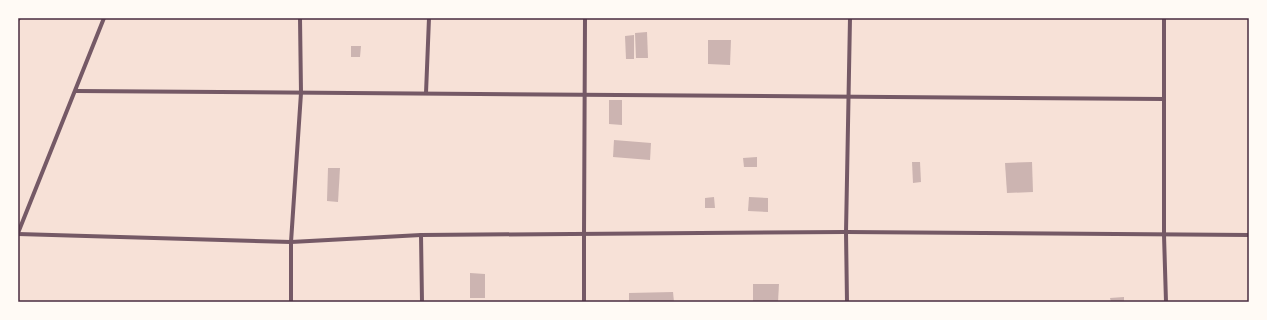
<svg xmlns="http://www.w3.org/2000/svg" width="1267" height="320" font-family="Raleway,sans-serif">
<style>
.building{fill:#ccb4b1}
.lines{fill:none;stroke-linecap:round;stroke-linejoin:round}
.minor{stroke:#755966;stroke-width:4}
.neatline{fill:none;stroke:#4a2c40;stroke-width:1.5}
</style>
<rect width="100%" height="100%" fill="#f7e1d7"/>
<g class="building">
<path d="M647,32L648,58H636L635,33Z"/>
<path d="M634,35V59H626L625,36Z"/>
<path d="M708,40H731L730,65L708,64Z"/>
<path d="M351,46H361L360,57H351Z"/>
<path d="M609,100H622V125L609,124Z"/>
<path d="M614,140L651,143L650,160L613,157Z"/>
<path d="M757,157V167H744L743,158Z"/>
<path d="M912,162H920L921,182L913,183Z"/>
<path d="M1032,162L1033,192L1007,193L1005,163Z"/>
<path d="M328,168H340L338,202L327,201Z"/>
<path d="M714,197L715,208H705V198Z"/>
<path d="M749,197L768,198V212L748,211Z"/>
<path d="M470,273L485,274V298H470Z"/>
<path d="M753,284H779L778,302H753Z"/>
<path d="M673,292L674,302H629V293Z"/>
<path d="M1124,297V302H1111L1110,298Z"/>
</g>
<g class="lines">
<g class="minor">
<path d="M1164,18V235L1166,302"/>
<path d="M18,19L19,18"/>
<path d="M76,91L1164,99"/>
<path d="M426,93L429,18"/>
<path d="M18,233L104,18"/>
<path d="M18,234L291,242L421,235L846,232L1249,235"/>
<path d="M421,235L422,302"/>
<path d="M291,302V242L301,93L300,18"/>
<path d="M584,302V234L585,18"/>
<path d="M847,302L846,232L850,18"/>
</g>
</g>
<rect width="1267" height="320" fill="none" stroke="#fffaf5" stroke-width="38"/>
<rect x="19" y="19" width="1229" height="282" class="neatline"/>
</svg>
